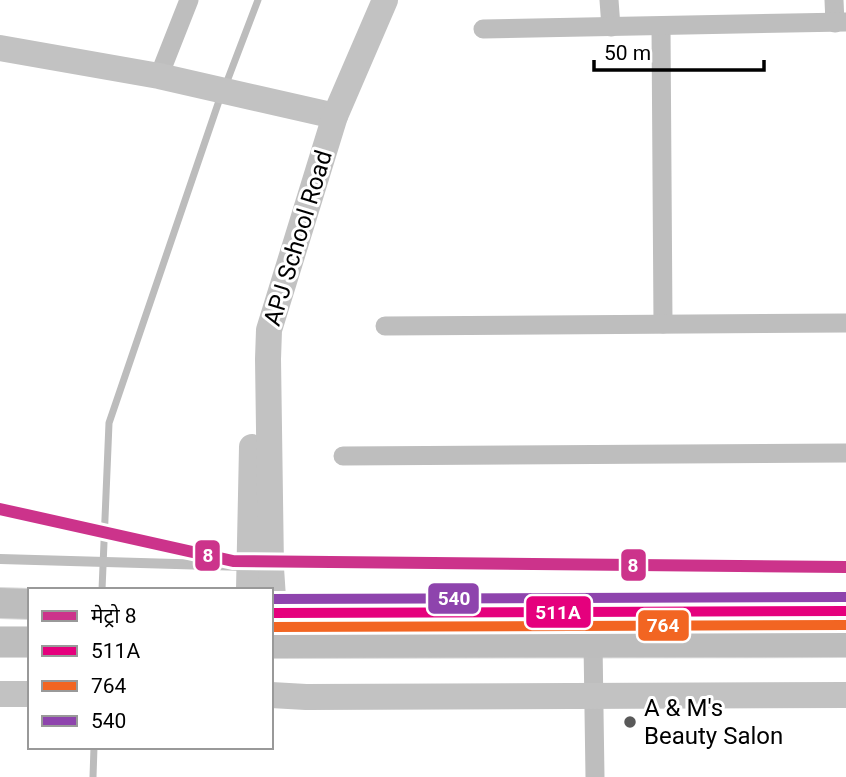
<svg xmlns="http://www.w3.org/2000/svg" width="846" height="777" font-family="Roboto,'Noto Sans Devanagari',sans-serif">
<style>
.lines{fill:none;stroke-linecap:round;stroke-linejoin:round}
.stream{stroke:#bcbcbc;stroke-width:7}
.primary-casing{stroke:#dbdbdb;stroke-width:32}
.lane{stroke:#bebebe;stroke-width:10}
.street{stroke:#bebebe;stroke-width:19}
.secondary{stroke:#c2c2c2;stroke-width:26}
.primary{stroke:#bdbdbd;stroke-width:30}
.bus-1-casing{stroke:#fff;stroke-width:16}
.bus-2-casing{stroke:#fff;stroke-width:16}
.bus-3-casing{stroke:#fff;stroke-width:16}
.bus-1{stroke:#e5007d;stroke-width:10}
.bus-2{stroke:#f26522;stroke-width:10}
.bus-3{stroke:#8e44ad;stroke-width:10}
.metro-1-casing{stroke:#fff;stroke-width:18}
.metro-1{stroke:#cc338b;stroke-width:12}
.poi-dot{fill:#595959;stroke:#fff;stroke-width:2.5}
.labels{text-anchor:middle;stroke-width:6;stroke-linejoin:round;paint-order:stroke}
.street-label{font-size:24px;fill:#000;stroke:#fff}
.poi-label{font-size:24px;fill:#000;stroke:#fff;text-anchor:start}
.line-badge{stroke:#fff;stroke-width:2.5}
.badge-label{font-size:19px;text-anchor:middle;font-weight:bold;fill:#fff}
</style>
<rect width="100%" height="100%" fill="#fff"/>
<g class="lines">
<g class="stream">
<path d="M226,84L258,0"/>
<path d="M102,590L109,423L221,95"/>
<path d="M93,777L94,747"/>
</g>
<g class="primary-casing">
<g id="primary">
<path d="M0,603L30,604"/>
<path d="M271,613L846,611"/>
<path d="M0,642H30"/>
<path d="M271,643L846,642"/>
</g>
</g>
<path class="lane" d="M0,559L246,566"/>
<g class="street">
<path d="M609,0L611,27"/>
<path d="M834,0L835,23"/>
<path d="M661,26L663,324"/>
<path d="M483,29L846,22"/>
<path d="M159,76L189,0"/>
<path d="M385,326L846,323"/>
<path d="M343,456L846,453"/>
<path d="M593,643L595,777"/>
</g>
<g class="secondary">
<path d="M0,48L159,76L335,116"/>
<path d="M249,590L252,447"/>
<path d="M274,613L271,568L268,359L269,330L335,116L385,0"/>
<path d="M0,694H30"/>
<path d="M271,695L306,697L846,695"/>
</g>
<use href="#primary" class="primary"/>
<g class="bus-1-casing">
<path id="bus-1" d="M271,613L846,611"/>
</g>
<g class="bus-2-casing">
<path id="bus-2" d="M271,627L846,625"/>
</g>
<g class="bus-3-casing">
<path id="bus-3" d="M271,599L846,597"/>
</g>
<use href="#bus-1" class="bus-1"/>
<use href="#bus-2" class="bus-2"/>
<use href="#bus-3" class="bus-3"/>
<g class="metro-1-casing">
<path id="metro-1" d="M0,509L233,561L846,567"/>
</g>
<use href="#metro-1" class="metro-1"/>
</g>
<circle class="poi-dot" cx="630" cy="722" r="7"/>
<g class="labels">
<g class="street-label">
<text transform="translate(298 238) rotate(-73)" y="8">APJ School Road</text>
</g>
<g class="poi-label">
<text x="644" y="716">A &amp; M's<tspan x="644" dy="28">Beauty Salon</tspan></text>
</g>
</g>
<g class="line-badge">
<rect x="194" y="539" width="27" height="33" rx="7" fill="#cc338b"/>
<rect x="620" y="548" width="27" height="34" rx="7" fill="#cc338b"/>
<rect x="427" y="582" width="53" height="33" rx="7" fill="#8e44ad"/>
<rect x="525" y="595" width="67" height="34" rx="7" fill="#e5007d"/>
<rect x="637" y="609" width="53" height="33" rx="7" fill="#f26522"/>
</g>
<g class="badge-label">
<text x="208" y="562">8</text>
<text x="633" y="572">8</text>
<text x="454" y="605">540</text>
<text x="558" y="619">511A</text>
<text x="663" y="632">764</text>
</g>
<rect x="28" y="588" width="245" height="161" fill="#ffffff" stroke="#999999" stroke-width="2"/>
<rect x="42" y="611" width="35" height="10" fill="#cc338b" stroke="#999999" stroke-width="2"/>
<text x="91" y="623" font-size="21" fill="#000000">मेट्रो 8</text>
<rect x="42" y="646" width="35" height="10" fill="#e5007d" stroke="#999999" stroke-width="2"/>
<text x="91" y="658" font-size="21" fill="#000000">511A</text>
<rect x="42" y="681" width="35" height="10" fill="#f26522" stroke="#999999" stroke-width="2"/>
<text x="91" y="693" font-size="21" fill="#000000">764</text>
<rect x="42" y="716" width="35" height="10" fill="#8e44ad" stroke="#999999" stroke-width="2"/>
<text x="91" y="728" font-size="21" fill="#000000">540</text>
<path d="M594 60v10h170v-10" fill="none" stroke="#000000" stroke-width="3.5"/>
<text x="604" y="60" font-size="21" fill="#000000" stroke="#ffffff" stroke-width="5" paint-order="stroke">50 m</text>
</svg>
